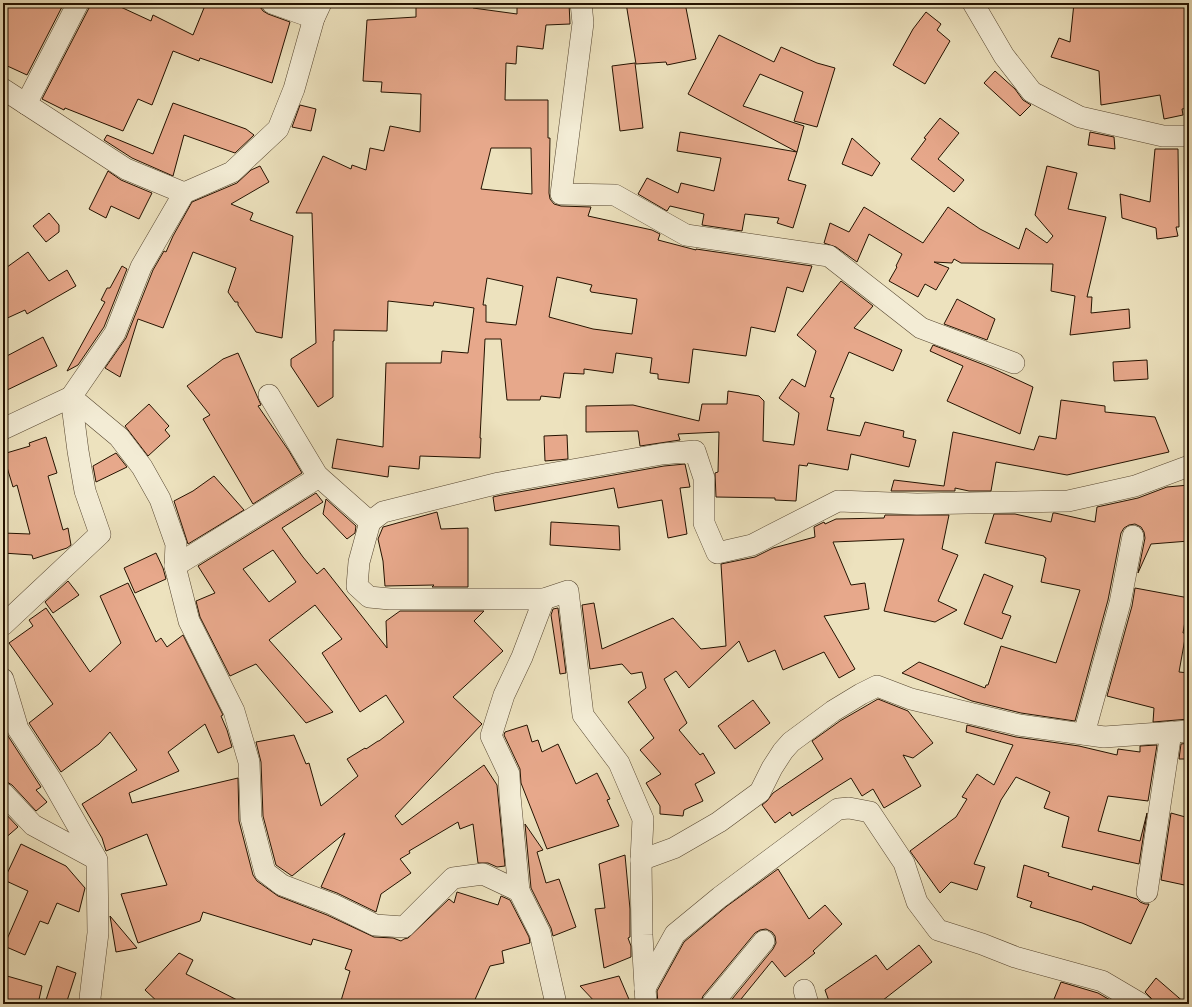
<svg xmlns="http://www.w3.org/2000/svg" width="1192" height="1007" font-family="'Libre Bodoni',serif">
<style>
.building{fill:#e7a88b;stroke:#241200;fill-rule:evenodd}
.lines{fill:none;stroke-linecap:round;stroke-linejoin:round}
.street-casing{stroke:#564630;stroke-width:22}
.street{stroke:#f3ecd5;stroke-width:21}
</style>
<rect width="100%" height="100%" fill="#ede2be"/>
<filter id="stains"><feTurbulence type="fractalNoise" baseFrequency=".005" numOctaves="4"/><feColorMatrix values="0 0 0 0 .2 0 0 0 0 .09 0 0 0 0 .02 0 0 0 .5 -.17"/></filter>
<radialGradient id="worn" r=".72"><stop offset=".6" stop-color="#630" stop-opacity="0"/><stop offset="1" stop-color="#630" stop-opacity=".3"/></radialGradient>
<g class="building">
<path d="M3,3H64L27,75L3,64Z"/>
<path d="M90,3H112L151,21L153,15L193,35L206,3H248L261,8L263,11L268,14L290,22L272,83L200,58L199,61L173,51L152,105L138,99L123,131L65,108L64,110L42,99L89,8Z"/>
<path d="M455,3H474L473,8L517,14V3H569L570,24L546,25L543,49L517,46L516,64L506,63L505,100H548V138H550L549,193L550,199L554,204L561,206L591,207L588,216L652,230L660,234L658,240L696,250V249L812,266L803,292L787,287L775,332L751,327L746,356L693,349L689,383L658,379V374L650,373L652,358L616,353L613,373L584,369V374L564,373L560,398L541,396L540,400H507L501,339H485L480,438H481L480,458L420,456L419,469L389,466L388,477L332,468L337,439L383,447L386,363H441L442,351L468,353L474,308L434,302L433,306L388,301L387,331L334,330V341H333V397L318,407L291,366V359L316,343L312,213H296L323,156L351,169L352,165L366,170L370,148L384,151L390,126L420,132L421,94L381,92L382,82L363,81L367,20L416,17V6L455,5ZM491,148H531L532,194L481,189ZM557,277L592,285L590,290L591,292L637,299L632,334L593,329L549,317ZM487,278L523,286L516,325L486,322V305H483Z"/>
<path d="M626,3H685L696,59L667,65L666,62L636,64Z"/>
<path d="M1074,3H1189V108L1182,109L1183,115L1164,119L1160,95L1101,105L1099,71L1051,57L1059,38L1070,42Z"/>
<path d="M926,12L941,24L937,30L950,41L925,84L893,65L913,29Z"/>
<path d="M719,35L774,62L781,47L817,63L835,68L817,127L794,121L803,92L760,74L743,106L804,126L797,152L688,94Z"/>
<path d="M635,63L643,128L620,131L612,66Z"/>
<path d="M995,71L1015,89L1023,100L1031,105L1020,116L984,83Z"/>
<path d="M173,103L246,129L254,135L235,153L184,135L173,176L132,158L104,140L107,135L153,154Z"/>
<path d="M300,105L316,109L311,131L292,127Z"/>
<path d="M940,118L959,133L938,159L964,180L954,192L911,159L926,139L924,138Z"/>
<path d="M680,132L797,152L788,180L806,185L793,228L777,223L779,218L745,214L742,231L702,225L704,214L670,206L667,211L638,194L647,178L678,193L681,183L714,191L721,158L677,151Z"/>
<path d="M1090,132L1114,137L1115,149L1088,145Z"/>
<path d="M852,138L880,163L872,176L842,164Z"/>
<path d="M1155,149H1178L1179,227H1176L1178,236L1157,239L1156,228L1122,218L1120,194L1150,202Z"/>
<path d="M260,166L269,182L231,204L253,213L250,220L293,236L282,338L256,332L238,305V302H235L228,292L236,268L193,252L163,328L138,319L120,377L105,368L126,338L153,270L164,251L166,252L173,236L192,202L237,183L251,170Z"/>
<path d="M1047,166L1077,173L1068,209L1106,217L1087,297H1092L1091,313L1129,309L1130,328L1070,335L1075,296L1051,291L1053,264L961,263L954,259L952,263L934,262L949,268L936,290L925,284L918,297L889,281L897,267L896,266L902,254L869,234L857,262L836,247L824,243L830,223L849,232L864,207L923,243L948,207L980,229L1019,249L1026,228L1047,243L1053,236L1035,215Z"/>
<path d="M108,171L121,180L152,193L139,219L111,206L106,218L89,209Z"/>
<path d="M49,213L59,225V232L46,242L33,226Z"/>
<path d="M28,252L49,281L67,270L76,286L27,314L25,310L3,320V270Z"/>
<path d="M122,266L127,269L104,327L78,365L67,371L105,302L101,300L107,288H110Z"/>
<path d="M841,281L873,306L854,328L902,350L893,371L849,352L830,397L834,398L827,430L860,436L865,422L904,431L903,437L916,440L909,467L851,454L848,470L808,463L807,466L799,465L796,501L775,500V498L716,497L715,473L718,472L719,432L678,434L680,440L640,446L638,431L586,432V406L633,405L699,421L702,404H727L728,391L759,396L764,401L763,441L794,445L799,413L779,398L792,379L805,387L816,351L797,335Z"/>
<path d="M957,299L995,319L987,340L944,324Z"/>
<path d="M43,337L57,366L3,392V358Z"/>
<path d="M933,345L992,368L1033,387L1020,434L947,401L963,366L930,351Z"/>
<path d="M238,353L261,405L258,406L289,451L302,473L253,504L203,419L210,415L187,386L223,359Z"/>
<path d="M1147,360L1148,379L1114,381L1113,362Z"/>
<path d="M1061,400L1105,406V412L1155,417L1169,452L1067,475L996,462L991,491H969L955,488V491H891L894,480L944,486L953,432L1034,450L1039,436L1056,439Z"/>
<path d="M149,404L169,426L165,430L170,436L148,456L125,426Z"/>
<path d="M567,435L568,459L545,461L544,436Z"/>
<path d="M46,437L57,473L48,476L63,530L68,528L71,545L67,548L33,559L32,555L3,553V533L30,534L17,485L13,487L3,454L30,446L29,443Z"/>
<path d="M116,453L127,467L96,482L93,466Z"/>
<path d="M685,464L690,487L680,488L687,534L668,538L662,500L618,508L614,488L495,511L493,497L502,495L664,466Z"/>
<path d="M214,476L244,510L188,544L174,501L193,491Z"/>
<path d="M1189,485V541L1151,544L1138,573L1145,538L1144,532L1141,527L1135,524L1129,525L1124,528L1121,533L1108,600L1075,721L1021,713L972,701L902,673L919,662L985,688L986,685H988L1001,646L1056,663L1080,590L1041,582L1046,558L1044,557V556L985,543L994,514H1015L1051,522L1053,513H1055L1095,522L1097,507L1138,498L1167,487Z"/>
<path d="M316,493L323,502L282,528L303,557L317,574L324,568L387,648L386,621L400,611H484L474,621L503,651L453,697L482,724L395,816L402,825L484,765L497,785L505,866L497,867L488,863H478L473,824L460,829L458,822L409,851L410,853L400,859L411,873L381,894L376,912L337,893L321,887L345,833L292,876L276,865L263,816L261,762L256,742L294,735L306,764L309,763L321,806L358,776L347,759L365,748L366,749L378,741H379L404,722L386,695L360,712L322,653L342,639L315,605L269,640L333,712L306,723L256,664L230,676L200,617L196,601L215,593L198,566ZM273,550L296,582L269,602L243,569Z"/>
<path d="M326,499L356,526L355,533L347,539L323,514Z"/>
<path d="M437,512L441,529L468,528V587H432L434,585L385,586L383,561L378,539L383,527Z"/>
<path d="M885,515H949L942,549L958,555L938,601L957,610L935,622L884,611L904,539L833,542L851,585L865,583L869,609L824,616L855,669L839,678L824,652L783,670L775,650L748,662L739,641L689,688L676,671L664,679L687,723L679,730L700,755L703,753L715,773L695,784L703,801L684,810L683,816L660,814V806L646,783L661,774L640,750L654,738L628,702L646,688L642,672L631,674L622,664L590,669L582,605L594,603L602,649L673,618L701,649L726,646L721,564L755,557L773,548L815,537L814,527L824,522L825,524L836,519L884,518Z"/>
<path d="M551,522L619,526L620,550L550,545Z"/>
<path d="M156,553L163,568L166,579L135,593L124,568Z"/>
<path d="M984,574L1013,586L1002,613L1011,616L1002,639L964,624Z"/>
<path d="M68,581L79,595L53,613L45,602Z"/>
<path d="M128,583L156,642L161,638L167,647L183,635L223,715L221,716L227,730L232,747L218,753L205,724L168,752L179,771L129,793L132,803L238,778L239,821L253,875L257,881L278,896L327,915L374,937L393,938L401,941L404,939L408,938L449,899L454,903L457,892L498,905L501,896L510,900L529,937L530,943L502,951L504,963L490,966L473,1004H340L350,971L345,969L352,950L313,939L311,945L203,912L200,921L138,943L121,894L167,885L147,834L106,851L102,838L82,804L137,770L110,732L99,744L61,772L29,723L53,704L9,643L33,626L29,620L46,608L90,672L121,643L100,596Z"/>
<path d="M1135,588L1189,598L1183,633H1186L1179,672L1189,673V719L1153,722L1154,708L1107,696L1132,606Z"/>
<path d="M558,608L566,673L560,674L551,615L553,609Z"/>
<path d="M878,699L908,711L933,743L913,758L903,755L921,786L884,808L873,789L862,796L851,778L830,791L792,816L790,812L775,823L762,805L767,801L773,793L823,759L812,741L840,721Z"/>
<path d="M753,700L770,723L735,749L718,726Z"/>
<path d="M3,721L8,736L41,787L36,790L47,802L36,811L12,785L7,782L3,781Z"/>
<path d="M527,725L532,742L538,740L542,752L558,744L576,784L597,773L610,799L607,800L619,826L547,849L521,783L520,769L504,735L505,732Z"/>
<path d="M967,725L1016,737L1079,746L1117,755L1118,749L1140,752V746L1157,745L1148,801L1108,796L1098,831L1140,841L1147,813L1139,864L1062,847L1069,817L1044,808L1050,792L1016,777L1001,800L974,864L985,867L977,890L951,882L940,893L910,851L956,817L967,799L962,797L977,774L994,785L1013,745L966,732Z"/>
<path d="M1189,743V748H1186V759H1179L1181,744Z"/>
<path d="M3,811L18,827L3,840Z"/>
<path d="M1171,813L1189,818V886L1161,880Z"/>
<path d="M525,824L543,850L537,852L546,883L559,879L576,927L553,936L551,928L531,888Z"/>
<path d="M21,844L66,866L85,888L79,912L57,903L48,924L40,921L25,955L4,946L28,891L4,880Z"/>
<path d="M625,855L630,909V937L628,938L631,946V957L604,968L595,909L605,908L599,864Z"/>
<path d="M1024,865L1049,873L1048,876L1092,890L1093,886L1137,899L1140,902L1145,904H1149L1131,944L1082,923L1030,907L1032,902L1017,897Z"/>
<path d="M778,869L809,919L825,905L842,924L813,951L815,953L785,977L772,961L737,1004H728L773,949L776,943L775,936L772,932L766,929L760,930L755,933L703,996L700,1004H658L657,991L684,942L727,906Z"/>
<path d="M110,916L137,948L116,952Z"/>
<path d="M919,945L932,962L878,1004H830L825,990L876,955L887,970Z"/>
<path d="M179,953L193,960L186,974L245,1004H160L145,990Z"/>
<path d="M57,966L76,973L66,1004H59L46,1000Z"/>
<path d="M7,976L42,986L38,1004H3V993Z"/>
<path d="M619,976L631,1004H597L580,986Z"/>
<path d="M1156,978L1186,1004H1155L1153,1002L1151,998L1145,992Z"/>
<path d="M1061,982L1098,993L1117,1004H1052Z"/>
</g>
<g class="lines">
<g class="street-casing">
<g id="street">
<path d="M272,3L314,18"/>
<path d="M581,3L583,23L561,194L615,195L686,235L829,256L921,328L1014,363"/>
<path d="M973,3L1004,56L1032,92L1080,117L1163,136H1189"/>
<path d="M3,89L126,169L184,193"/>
<path d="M26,104L78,3"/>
<path d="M269,395L317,475L370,522"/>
<path d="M71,397L119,437L142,467L160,499L176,544L175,566L189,621L234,711L249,762L251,818L265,872L282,885L332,904L375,925L404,927L453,878L483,874L519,891L540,933L556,1004"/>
<path d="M3,429L71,397L115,333L141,267L184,193L232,172L278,129L294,89L314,18L321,3"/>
<path d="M175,566L319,477"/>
<path d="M3,625L100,534L85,491L78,451L71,397"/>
<path d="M3,679L18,729L52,781L97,860L98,933L90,998L91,1004"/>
<path d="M1084,734L1120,603L1133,536"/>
<path d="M3,793L33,825L96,859"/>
<path d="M641,860L674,848L719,822L760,792L772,768L783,751L791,742L833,711L861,694L877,686L911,699L1019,725L1104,737L1189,731"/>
<path d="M519,891L510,796L509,774L491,736L504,695L522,657L544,599"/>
<path d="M1147,892L1171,732"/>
<path d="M645,988L675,934L720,897L838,809L849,808L870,812L904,863L917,902L938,930L982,944L1015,957L1102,981L1141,1004"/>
<path d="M804,990L808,1004"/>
<path d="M646,1004L642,935L641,860L643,819L619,763L583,715L568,591L544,599H390L369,597L357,586L359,562L370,522L383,512L499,483L662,454L695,451L704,478V523L717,553L752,545L838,501L917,504L1068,501L1135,486L1189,466"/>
<path d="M712,1004L764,941"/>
</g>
</g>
<use href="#street" class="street"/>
</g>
<rect width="1192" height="1007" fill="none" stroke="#ede2be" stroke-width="16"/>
<rect x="4" y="4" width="1184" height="999" fill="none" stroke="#241200" stroke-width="2"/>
<rect x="8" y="8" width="1176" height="991" fill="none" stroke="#241200"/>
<rect width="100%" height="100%" filter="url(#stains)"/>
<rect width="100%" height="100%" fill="url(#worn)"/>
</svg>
